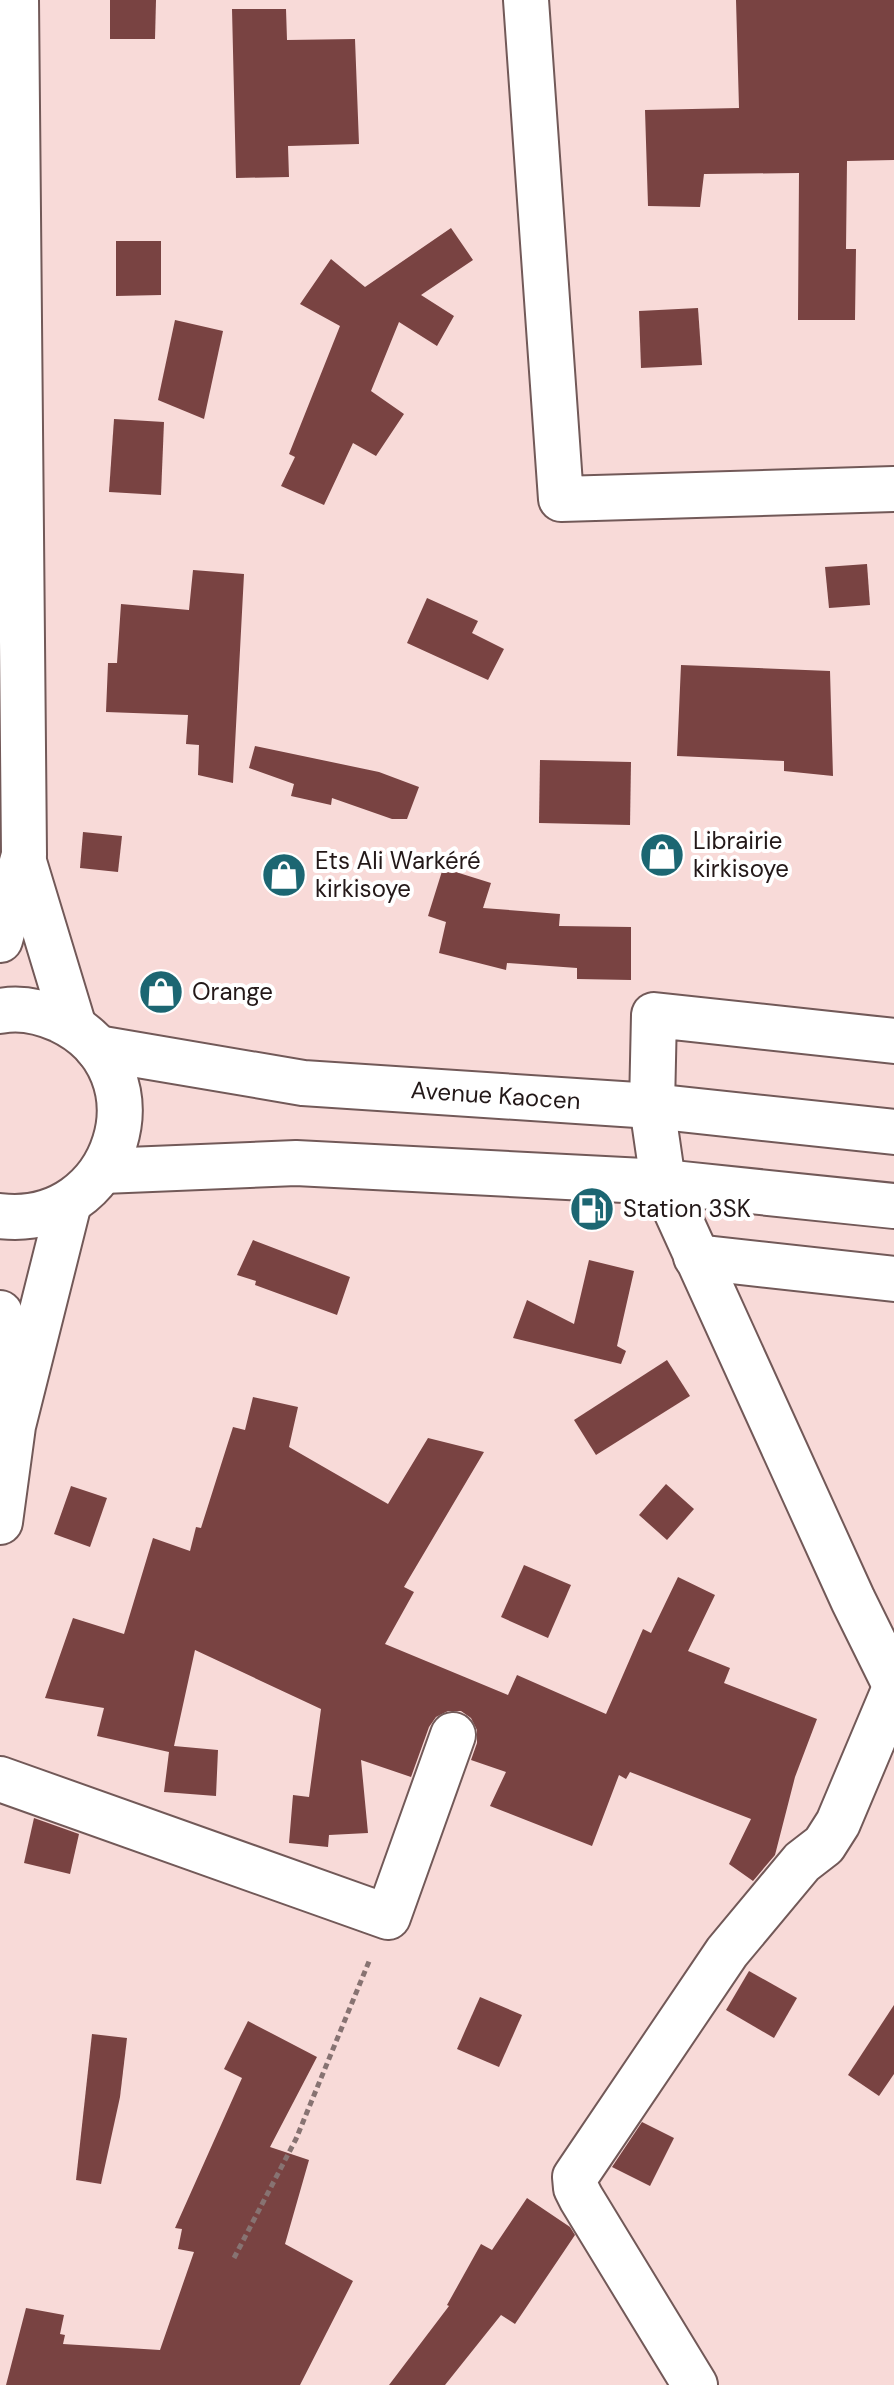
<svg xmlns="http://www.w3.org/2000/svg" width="894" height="2385" font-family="'DM Sans',sans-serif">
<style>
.building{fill:#794342}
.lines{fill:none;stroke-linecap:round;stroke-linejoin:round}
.street-casing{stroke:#725958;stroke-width:48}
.secondary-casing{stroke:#725958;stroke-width:48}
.highway-casing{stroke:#725958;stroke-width:48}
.path{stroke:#877372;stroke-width:5;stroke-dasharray:6 4;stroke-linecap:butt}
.street{stroke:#fff;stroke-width:44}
.secondary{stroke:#fff;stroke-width:44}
.highway{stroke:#fff;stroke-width:44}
.labels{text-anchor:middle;stroke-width:8;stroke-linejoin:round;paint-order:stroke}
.poi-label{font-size:24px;fill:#231818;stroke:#fff;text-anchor:start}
.street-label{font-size:24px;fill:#231818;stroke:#fff}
</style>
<rect width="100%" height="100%" fill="#f8dad8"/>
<g class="building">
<path d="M110,0H156L155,39H110Z"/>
<path d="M736,0H894V160L847,161L846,249H856L855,320H798L799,173L704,174L700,207L648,206L645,110L739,108Z"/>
<path d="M232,9H286L287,40L355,39L359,144L288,146L289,177L236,178Z"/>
<path d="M451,228L473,260L421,295L454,316L437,346L399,322L371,391L404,414L376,456L353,443L324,505L281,486L295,457L289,454L340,326L300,304L331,259L365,287Z"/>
<path d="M116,241H161V295L116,296Z"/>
<path d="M698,308L702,365L641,368L639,311Z"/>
<path d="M175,320L223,331L204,419L158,400Z"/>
<path d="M114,419L164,422L161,495L109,492Z"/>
<path d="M867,564L870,605L829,608L825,567Z"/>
<path d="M193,570L244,574L233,783L198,775L199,745L186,744L188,715L106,712L108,663H117L121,604L189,610Z"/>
<path d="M427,598L478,621L472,633L504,649L488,680L407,643Z"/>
<path d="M681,665L830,671L833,776L784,771V761L677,756Z"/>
<path d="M255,746L379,772L419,787L407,819H392L332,798L331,805L291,796L294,784L249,768Z"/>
<path d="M540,760L631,762L630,825L539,823Z"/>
<path d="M83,832L122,836L118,872L80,868Z"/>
<path d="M443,868L491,883L483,908L560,914L559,926L631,927V980L577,979V968L507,963L506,970L439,953L446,922L428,916Z"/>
<path d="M253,1240L350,1277L337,1315L255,1285L256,1281L237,1275Z"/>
<path d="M589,1260L634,1271L617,1346L626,1351L621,1364L513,1338L527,1300L574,1324Z"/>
<path d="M667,1360L690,1396L596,1455L574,1420Z"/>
<path d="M253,1397L298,1407L289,1447L388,1504L428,1438L484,1452L404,1587L414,1592L385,1644L508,1695L517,1675L606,1714L643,1629L651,1633L678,1577L715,1595L688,1651L730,1668L724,1683L817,1719L795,1777L775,1855L753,1881L729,1864L751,1819L630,1772L626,1779L619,1775L592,1846L490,1806L506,1772L471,1760L477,1743V1730L471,1718L461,1711H448L436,1717L429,1727L411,1777L361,1760L368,1833L329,1835L328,1847L289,1843L293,1795L309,1797L321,1709L195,1650L174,1746L218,1750L216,1796L164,1792L169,1752L97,1736L104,1708L45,1698L73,1618L124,1634L153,1538L190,1551L196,1527L201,1528L233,1427L245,1430Z"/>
<path d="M666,1484L694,1509L667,1540L639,1515Z"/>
<path d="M71,1486L107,1498L90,1547L54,1534Z"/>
<path d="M524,1565L571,1585L548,1638L501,1617Z"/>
<path d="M34,1818L79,1834L70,1874L24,1863Z"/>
<path d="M749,1971L797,1998L774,2038L726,2010Z"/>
<path d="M480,1997L522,2015L499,2067L457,2049Z"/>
<path d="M894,2005V2074L879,2096L848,2075Z"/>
<path d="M248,2021L317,2057L270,2147L309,2160L285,2244L353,2281L300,2385H6L26,2308L64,2315L60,2334L65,2335L63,2344L160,2350L194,2252L178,2249L182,2229L175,2228L242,2078L224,2069Z"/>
<path d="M92,2034L127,2038L120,2097L101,2184L76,2180Z"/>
<path d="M642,2122L674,2138L650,2186L612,2167Z"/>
<path d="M527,2198L570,2227L575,2235L515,2324L501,2315L445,2385H389L449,2306L447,2305L481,2244L492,2250Z"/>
</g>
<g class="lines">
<g class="street-casing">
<g id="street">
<path d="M526,0L561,499L894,489"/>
<path d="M894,1041L654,1015L652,1106L663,1182L853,1600L894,1683"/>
<path d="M696,1257L894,1279"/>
<path d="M0,1313L10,1400"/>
<path d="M0,1522L13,1426L69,1203"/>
<path d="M0,1779L388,1917L453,1735"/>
<path d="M695,2385L581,2198L576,2188L575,2177L727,1952L802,1862L824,1845L838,1823L894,1690"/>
</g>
</g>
<g class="secondary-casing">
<g id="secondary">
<path d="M24,862L74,1027"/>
<path d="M0,940L24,855L16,0"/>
</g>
</g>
<g class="highway-casing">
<g id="highway">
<path d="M0,1011C20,1007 42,1012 60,1020C168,1071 118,1230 0,1216"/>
<path id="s1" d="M97,1048L303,1083L652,1106L894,1132"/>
<path d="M103,1171L296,1163L663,1182L894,1206"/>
</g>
</g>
<path class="path" d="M234,2258L296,2139L370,1959"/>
<use href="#street" class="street"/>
<use href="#secondary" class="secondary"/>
<use href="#highway" class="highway"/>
</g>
<defs>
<g id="shop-disc" transform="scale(2.3)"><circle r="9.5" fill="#1c6672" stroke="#fff"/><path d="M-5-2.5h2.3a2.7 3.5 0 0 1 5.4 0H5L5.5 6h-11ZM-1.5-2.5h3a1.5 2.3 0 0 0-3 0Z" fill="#fff"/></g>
<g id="fuel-disc" transform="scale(2.3)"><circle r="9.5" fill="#1c6672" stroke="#fff"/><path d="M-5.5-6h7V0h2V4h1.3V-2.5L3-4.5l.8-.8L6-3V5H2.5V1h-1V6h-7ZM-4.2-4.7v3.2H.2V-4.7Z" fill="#fff"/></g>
</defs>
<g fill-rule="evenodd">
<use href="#shop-disc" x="662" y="855"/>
<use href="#shop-disc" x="284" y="875"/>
<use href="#shop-disc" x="161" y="992"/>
<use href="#fuel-disc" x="592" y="1209"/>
</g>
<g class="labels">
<g class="poi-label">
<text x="693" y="849">Librairie<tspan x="693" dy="28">kirkisoye</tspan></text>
<text x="315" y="869">Ets Ali Warkéré<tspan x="315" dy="28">kirkisoye</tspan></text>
<text x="192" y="1000">Orange</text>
<text x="623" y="1217">Station 3SK</text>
</g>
<g class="street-label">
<text dy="8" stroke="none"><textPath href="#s1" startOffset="402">Avenue Kaocen</textPath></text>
</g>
</g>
</svg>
